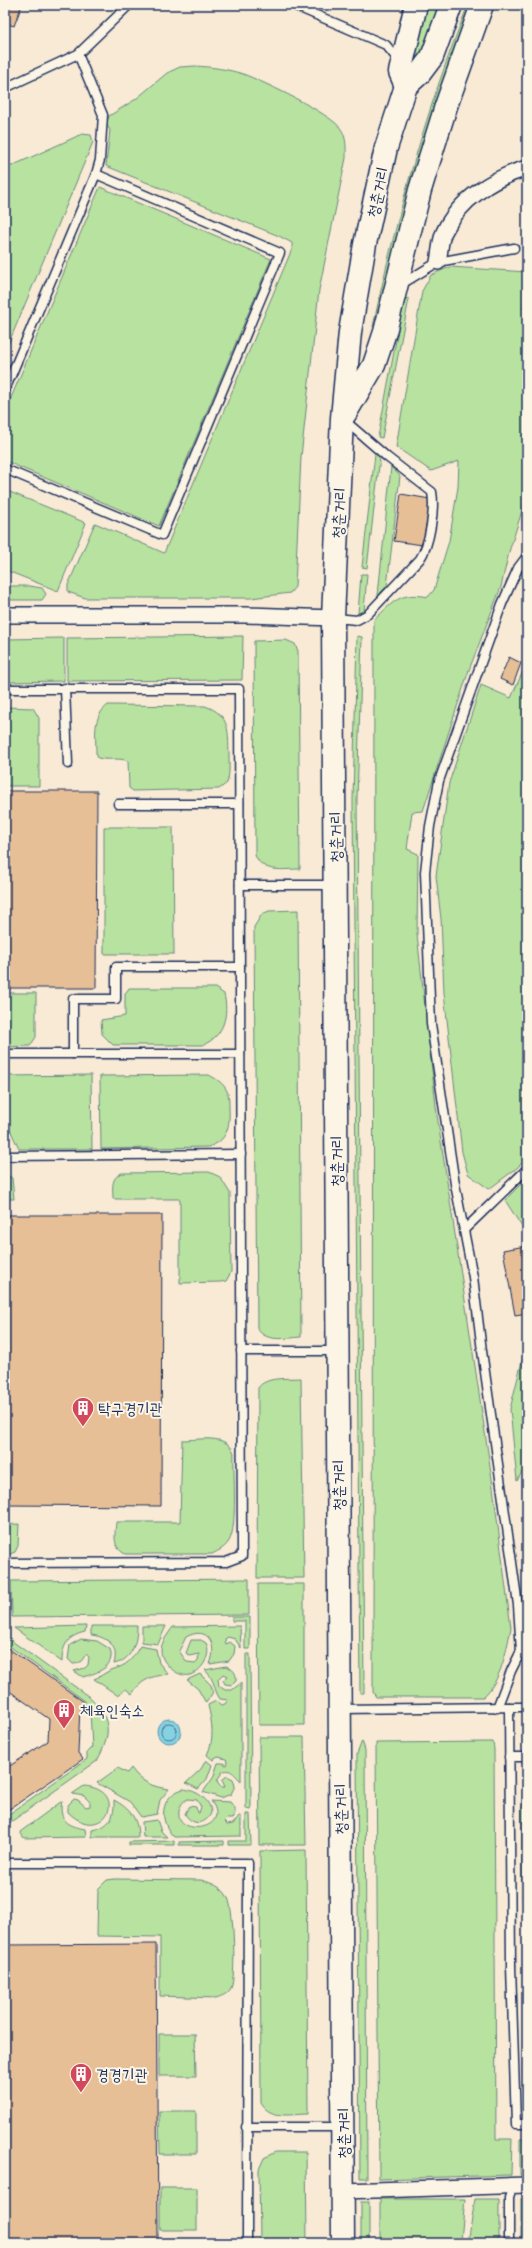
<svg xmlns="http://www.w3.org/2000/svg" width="532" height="2248" font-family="Caveat,'Poor Story',sans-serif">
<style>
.green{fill:#b8e29f;stroke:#6a887e}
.water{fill:#85d3e2;stroke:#5b91ad}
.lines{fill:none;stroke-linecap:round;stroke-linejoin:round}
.shore{stroke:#457193;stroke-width:1}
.building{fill:#e6bf97;stroke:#1b2f5e}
.service-casing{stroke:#1b2f5e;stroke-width:11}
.minor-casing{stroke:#1b2f5e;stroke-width:18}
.primary-casing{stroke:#1b2f5e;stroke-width:25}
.service{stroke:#fcf5e5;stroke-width:8}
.minor{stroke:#fcf5e5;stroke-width:15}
.primary{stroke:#fcf5e5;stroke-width:22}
.labels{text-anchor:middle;stroke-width:4;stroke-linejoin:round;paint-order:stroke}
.street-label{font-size:16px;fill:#1b2f5e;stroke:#fcf5e5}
.poi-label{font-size:16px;fill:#1b2f5e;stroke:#fcf5e5;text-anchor:start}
</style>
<rect width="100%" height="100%" fill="#f8ead5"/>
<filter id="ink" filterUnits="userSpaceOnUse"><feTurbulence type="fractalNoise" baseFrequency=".025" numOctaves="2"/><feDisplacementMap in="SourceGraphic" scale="8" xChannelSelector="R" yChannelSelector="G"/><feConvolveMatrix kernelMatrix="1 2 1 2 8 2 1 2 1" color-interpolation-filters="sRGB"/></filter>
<g filter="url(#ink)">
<g class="green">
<path d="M426,5H440L415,67L410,64Z"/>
<path d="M468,5H474L376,328L373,327L374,322C397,214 427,107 468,5Z"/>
<path d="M195,66C212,67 227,69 243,74C262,81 332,114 341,129C347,138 346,148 346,158L319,290L301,457L295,587L290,593L251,598H85L68,592V585L95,523L164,553L292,249V243L279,236L106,166L110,130L106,124L109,116L136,99L167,73L180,67Z"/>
<path d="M82,134L91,135L93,142L5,352V169Z"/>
<path d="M100,187L271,259L159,526L5,461V412Z"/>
<path d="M450,267L527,272V285L523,309L527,310V495L509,552L501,587L469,670L423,811L412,812L407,849L418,854L417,934L437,1115L492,1479L511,1628C506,1652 501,1681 483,1697H376L373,1692L374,620C393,602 400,591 428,597L434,590L449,541L458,487L459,461L431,471L396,447L422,291L431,275Z"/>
<path d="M404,298L409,299L382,438L378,437Z"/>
<path d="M375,454L380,457L367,568L362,567Z"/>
<path d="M391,467L400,476L387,586L378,595Z"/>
<path d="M5,490L86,523L58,591L5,570Z"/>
<path d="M361,574H367L364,611L358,614Z"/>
<path d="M5,586H29L42,588L46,594L42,600H5Z"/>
<path d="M243,636L242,680L67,681V638Z"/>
<path d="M357,636L362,637L357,800L364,1693H360L353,800Z"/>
<path d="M64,638V681L5,682V639Z"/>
<path d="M286,640L295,644L298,651L300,869C283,869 263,874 255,855L254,641Z"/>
<path d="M527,662V1158L517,1168L489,1189L468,1174L462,1152L444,993L441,919L436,876L449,783L481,685L511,698Z"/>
<path d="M108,705L205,706C231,715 228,732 229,755C229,764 230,774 227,783L219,789L133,791L129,788L128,761C119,757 108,761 98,758L96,753C96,735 92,717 108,705Z"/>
<path d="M5,707L33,708L39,718V786H5Z"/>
<path d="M104,827H173L174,954H104Z"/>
<path d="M298,910L301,1337C287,1338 265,1343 257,1328L254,927L262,914L269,911Z"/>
<path d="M129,988H215L224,994C229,1015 224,1036 203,1045H113L102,1034L101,1020L125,1016V994Z"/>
<path d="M5,993H36V1037L30,1046L5,1047Z"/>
<path d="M91,1075L92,1149H19L5,1119V1076Z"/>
<path d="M209,1075C216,1079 222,1082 226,1089C229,1094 229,1101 229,1107C230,1126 228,1141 208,1147L101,1149L100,1076Z"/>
<path d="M209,1172L220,1177L230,1193L231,1272L226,1281L221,1282L180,1283V1199H113C113,1188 110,1178 122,1173Z"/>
<path d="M5,1174L12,1178L14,1199H5Z"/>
<path d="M527,1178V1235L505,1200Z"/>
<path d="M527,1351V1463L517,1481L510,1409L522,1361Z"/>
<path d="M301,1378L304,1578H257L258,1388C266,1376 288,1379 301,1378Z"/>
<path d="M182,1440C199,1440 227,1433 234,1453C233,1472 238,1527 229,1541C225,1548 218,1551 212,1554H125C112,1547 115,1535 116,1522H180Z"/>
<path d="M19,1524L18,1546L15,1552L5,1556V1525Z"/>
<path d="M249,1579V1615L12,1617L11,1581Z"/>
<path d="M258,1584H304V1725H259Z"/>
<path d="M232,1617H250V1649H245V1621H232Z"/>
<path d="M86,1626L85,1632C68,1636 62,1645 62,1662L14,1628Z"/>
<path d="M91,1626H137C137,1643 132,1660 114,1664C119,1646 108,1637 91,1635Z"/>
<path d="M142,1626H166L158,1644L142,1642Z"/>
<path d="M240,1626L241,1648L235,1639L228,1637L225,1639L226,1644L230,1642L235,1646L234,1654L229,1661L210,1664C218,1644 208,1625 186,1637L179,1651L187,1662L195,1663L198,1660L199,1654L189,1656L186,1653L191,1640H201L206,1643C212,1655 202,1671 190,1675C178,1678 161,1663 161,1651C161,1642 168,1634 173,1627Z"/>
<path d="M5,1636L92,1699C112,1721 111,1735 97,1761L5,1826V1817L87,1759V1752L92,1747L90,1711L85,1707V1701L5,1643Z"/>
<path d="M81,1639L97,1641L110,1649C116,1667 97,1673 83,1677L74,1671L85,1668L88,1665L89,1657L86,1654C82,1660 81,1664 73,1664L68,1659L70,1645Z"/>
<path d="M140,1646L156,1649L159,1663L168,1674C151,1676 141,1680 132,1694L126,1689L117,1695L94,1679C100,1677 106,1672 111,1670C128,1665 131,1661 140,1646Z"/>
<path d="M246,1654H250L251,1810L246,1809Z"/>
<path d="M226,1666C233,1669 237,1673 236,1681L232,1685L225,1684L223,1680L227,1676L223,1674L218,1679L219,1686L225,1690H232L241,1683V1781C235,1776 231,1767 222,1772L217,1781L221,1787H225L222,1780L227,1776L233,1779L235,1786L231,1794L221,1798L203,1792L213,1778L218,1763H223L226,1765L227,1762L226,1759L218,1757L213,1760L207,1755C215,1738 212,1723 208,1705L216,1701L221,1705L225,1704L228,1700L220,1699C213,1689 216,1681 205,1670Z"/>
<path d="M200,1674L211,1685L213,1692L206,1703L198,1689L187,1680Z"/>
<path d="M259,1737H304L306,1845H260Z"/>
<path d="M362,1741L365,1750L367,2178H360L357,1754Z"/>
<path d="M493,1742L494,1749L496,2139H512L511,2175L379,2179L376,1743Z"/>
<path d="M206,1760L212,1765L207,1779L198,1789L186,1783L201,1769Z"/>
<path d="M118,1768L127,1773L131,1768C141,1782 152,1787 169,1789L160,1800L157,1814L141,1817L130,1802L97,1783Z"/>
<path d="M84,1786C132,1790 103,1847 68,1812V1805L74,1799L78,1800L86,1807L90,1806V1802L84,1796L72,1794Z"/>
<path d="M183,1789C195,1790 211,1799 211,1813C206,1825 192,1826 185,1814L189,1806L196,1807L197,1813H199L201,1807L197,1800L188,1799C183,1801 180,1805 179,1811C175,1837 233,1831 211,1801L230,1802L235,1808V1813L232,1819H227L224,1822L227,1825L233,1824L239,1816H241V1836L174,1837C158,1821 160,1796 183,1789Z"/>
<path d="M527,1795V1910L522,1900V1807Z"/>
<path d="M114,1800C130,1809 138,1818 138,1837H92V1830C109,1827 115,1817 114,1800Z"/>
<path d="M62,1801C58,1820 68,1826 85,1829L86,1837L24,1838L20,1832Z"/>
<path d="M246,1814H250L251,1845H229V1841H246Z"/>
<path d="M157,1820L161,1831L167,1837H143L142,1822Z"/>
<path d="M174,1841V1845H129V1842Z"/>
<path d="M224,1841V1845H179V1842Z"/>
<path d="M306,1850L308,2114C292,2114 270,2120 261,2103L260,1851Z"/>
<path d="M115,1879L201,1880C212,1883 223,1887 228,1898C234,1910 236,1977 231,1988C228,1994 222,1996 216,1998L160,1996V1937L97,1936L98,1889L107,1880Z"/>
<path d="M527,2033V2095C522,2083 521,2045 527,2033Z"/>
<path d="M159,2034H195L196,2076H159Z"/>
<path d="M159,2111H196V2154H160Z"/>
<path d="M520,2139H527V2174L520,2175Z"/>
<path d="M275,2152H306L307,2243H260L259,2169L264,2158Z"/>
<rect x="160" y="2188" width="37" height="42"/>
<path d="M380,2199H465L461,2240H424L423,2243H380Z"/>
<path d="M475,2199H499V2243H468Z"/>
<rect x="521" y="2199" width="6" height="44"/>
<rect x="361" y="2202" width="8" height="41"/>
</g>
<circle class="water" cx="169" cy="1731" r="12"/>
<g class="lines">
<circle class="shore" cx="169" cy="1731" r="8"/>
</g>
<g class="building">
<path d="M8,5H22L14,26L5,23V13Z"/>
<path d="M401,494L430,499L423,545L394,541Z"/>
<path d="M509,657L521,663L513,685L500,679Z"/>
<path d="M5,791H97L96,988H5Z"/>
<path d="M5,1215H162L161,1506L5,1505Z"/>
<path d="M526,1246L527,1313L515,1315L503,1250Z"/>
<path d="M5,1646L84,1702L80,1706L78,1753L83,1759L5,1812V1769L48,1741L49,1719L5,1688Z"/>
<path d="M156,1944L158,2243H5V1945Z"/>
</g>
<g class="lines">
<g class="service-casing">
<g id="service">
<path d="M293,5L386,45L399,61"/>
<path d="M5,88L78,54L129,5"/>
<path d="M400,285L438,262L514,248"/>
<path d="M5,390L96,174L100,160L103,115L78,54"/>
<path d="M5,469L162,535L280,253L96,174"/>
<path d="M335,618L357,620L368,614L420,559C430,544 435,509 432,492L387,457L344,420"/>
<path d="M65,688L68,764"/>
<path d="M5,689H239L242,1556L226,1562L5,1563"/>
<path d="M118,804H239"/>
<path d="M240,885H335"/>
<path d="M5,1054H240"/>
<path d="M73,1054V999H116V967H240"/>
<path d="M5,1156L241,1154"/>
<path d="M464,1230L527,1169"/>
<path d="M241,1351H337"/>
<path d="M521,1652L518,1605L482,1351L473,1277L455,1184L431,1024L425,872L430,826L439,781L502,604L518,568L527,556"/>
<path d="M509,1707H527"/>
<path d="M497,1708L511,1671L527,1639"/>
<path d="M340,1709L509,1707L511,1966L516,2124H527"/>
<path d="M509,1757H527"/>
<path d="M5,1863H248L247,2243"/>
<path d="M246,2127H342"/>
<path d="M509,2243V2198L513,2186"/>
</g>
</g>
<g class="minor-casing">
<g id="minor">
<path d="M438,262C440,253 440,240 444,232C460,199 493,178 527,168"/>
<path d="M5,615H246L333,618"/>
<path d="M343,2191L527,2185"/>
</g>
</g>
<g class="primary-casing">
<g id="primary">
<path d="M406,86L400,72L416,5"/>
<path d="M345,414L374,365L385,332L420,190L446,106L482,5"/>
<path d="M343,2243L333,618L342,418L350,332L365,244L386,148L406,86L420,73L432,57L451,5"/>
</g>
</g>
<use href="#service" class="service"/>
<use href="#minor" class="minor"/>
<use href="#primary" class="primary"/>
</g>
</g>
<defs>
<g id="building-pin" transform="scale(1.15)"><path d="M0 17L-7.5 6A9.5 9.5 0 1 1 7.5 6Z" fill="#d1495b" stroke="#fcf5e5"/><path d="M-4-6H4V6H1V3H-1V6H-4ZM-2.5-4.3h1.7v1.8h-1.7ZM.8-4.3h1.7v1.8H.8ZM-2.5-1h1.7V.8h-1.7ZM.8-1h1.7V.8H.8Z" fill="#fff"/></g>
</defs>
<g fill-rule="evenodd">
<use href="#building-pin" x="83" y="1408"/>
<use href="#building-pin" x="64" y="1710"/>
<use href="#building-pin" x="81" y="2074"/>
</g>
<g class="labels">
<g class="street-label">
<text transform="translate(377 192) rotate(-78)" y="6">청춘거리</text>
<text transform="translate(338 513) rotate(-87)" y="6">청춘거리</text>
<text transform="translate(335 837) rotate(-91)" y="6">청춘거리</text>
<text transform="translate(336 1161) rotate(-90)" y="6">청춘거리</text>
<text transform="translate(338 1485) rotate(-90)" y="6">청춘거리</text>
<text transform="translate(340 1809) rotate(-91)" y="6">청춘거리</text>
<text transform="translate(343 2133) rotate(-90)" y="6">청춘거리</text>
</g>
<g class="poi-label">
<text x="98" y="1414">탁구경기관</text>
<text x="80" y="1716">체육인숙소</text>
<text x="96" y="2080">경경기관</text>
</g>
</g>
<rect width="532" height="2248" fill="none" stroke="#fcf5e5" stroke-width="20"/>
<rect x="10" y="10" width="512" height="2228" fill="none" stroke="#1b2f5e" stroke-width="1.5" filter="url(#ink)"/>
</svg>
